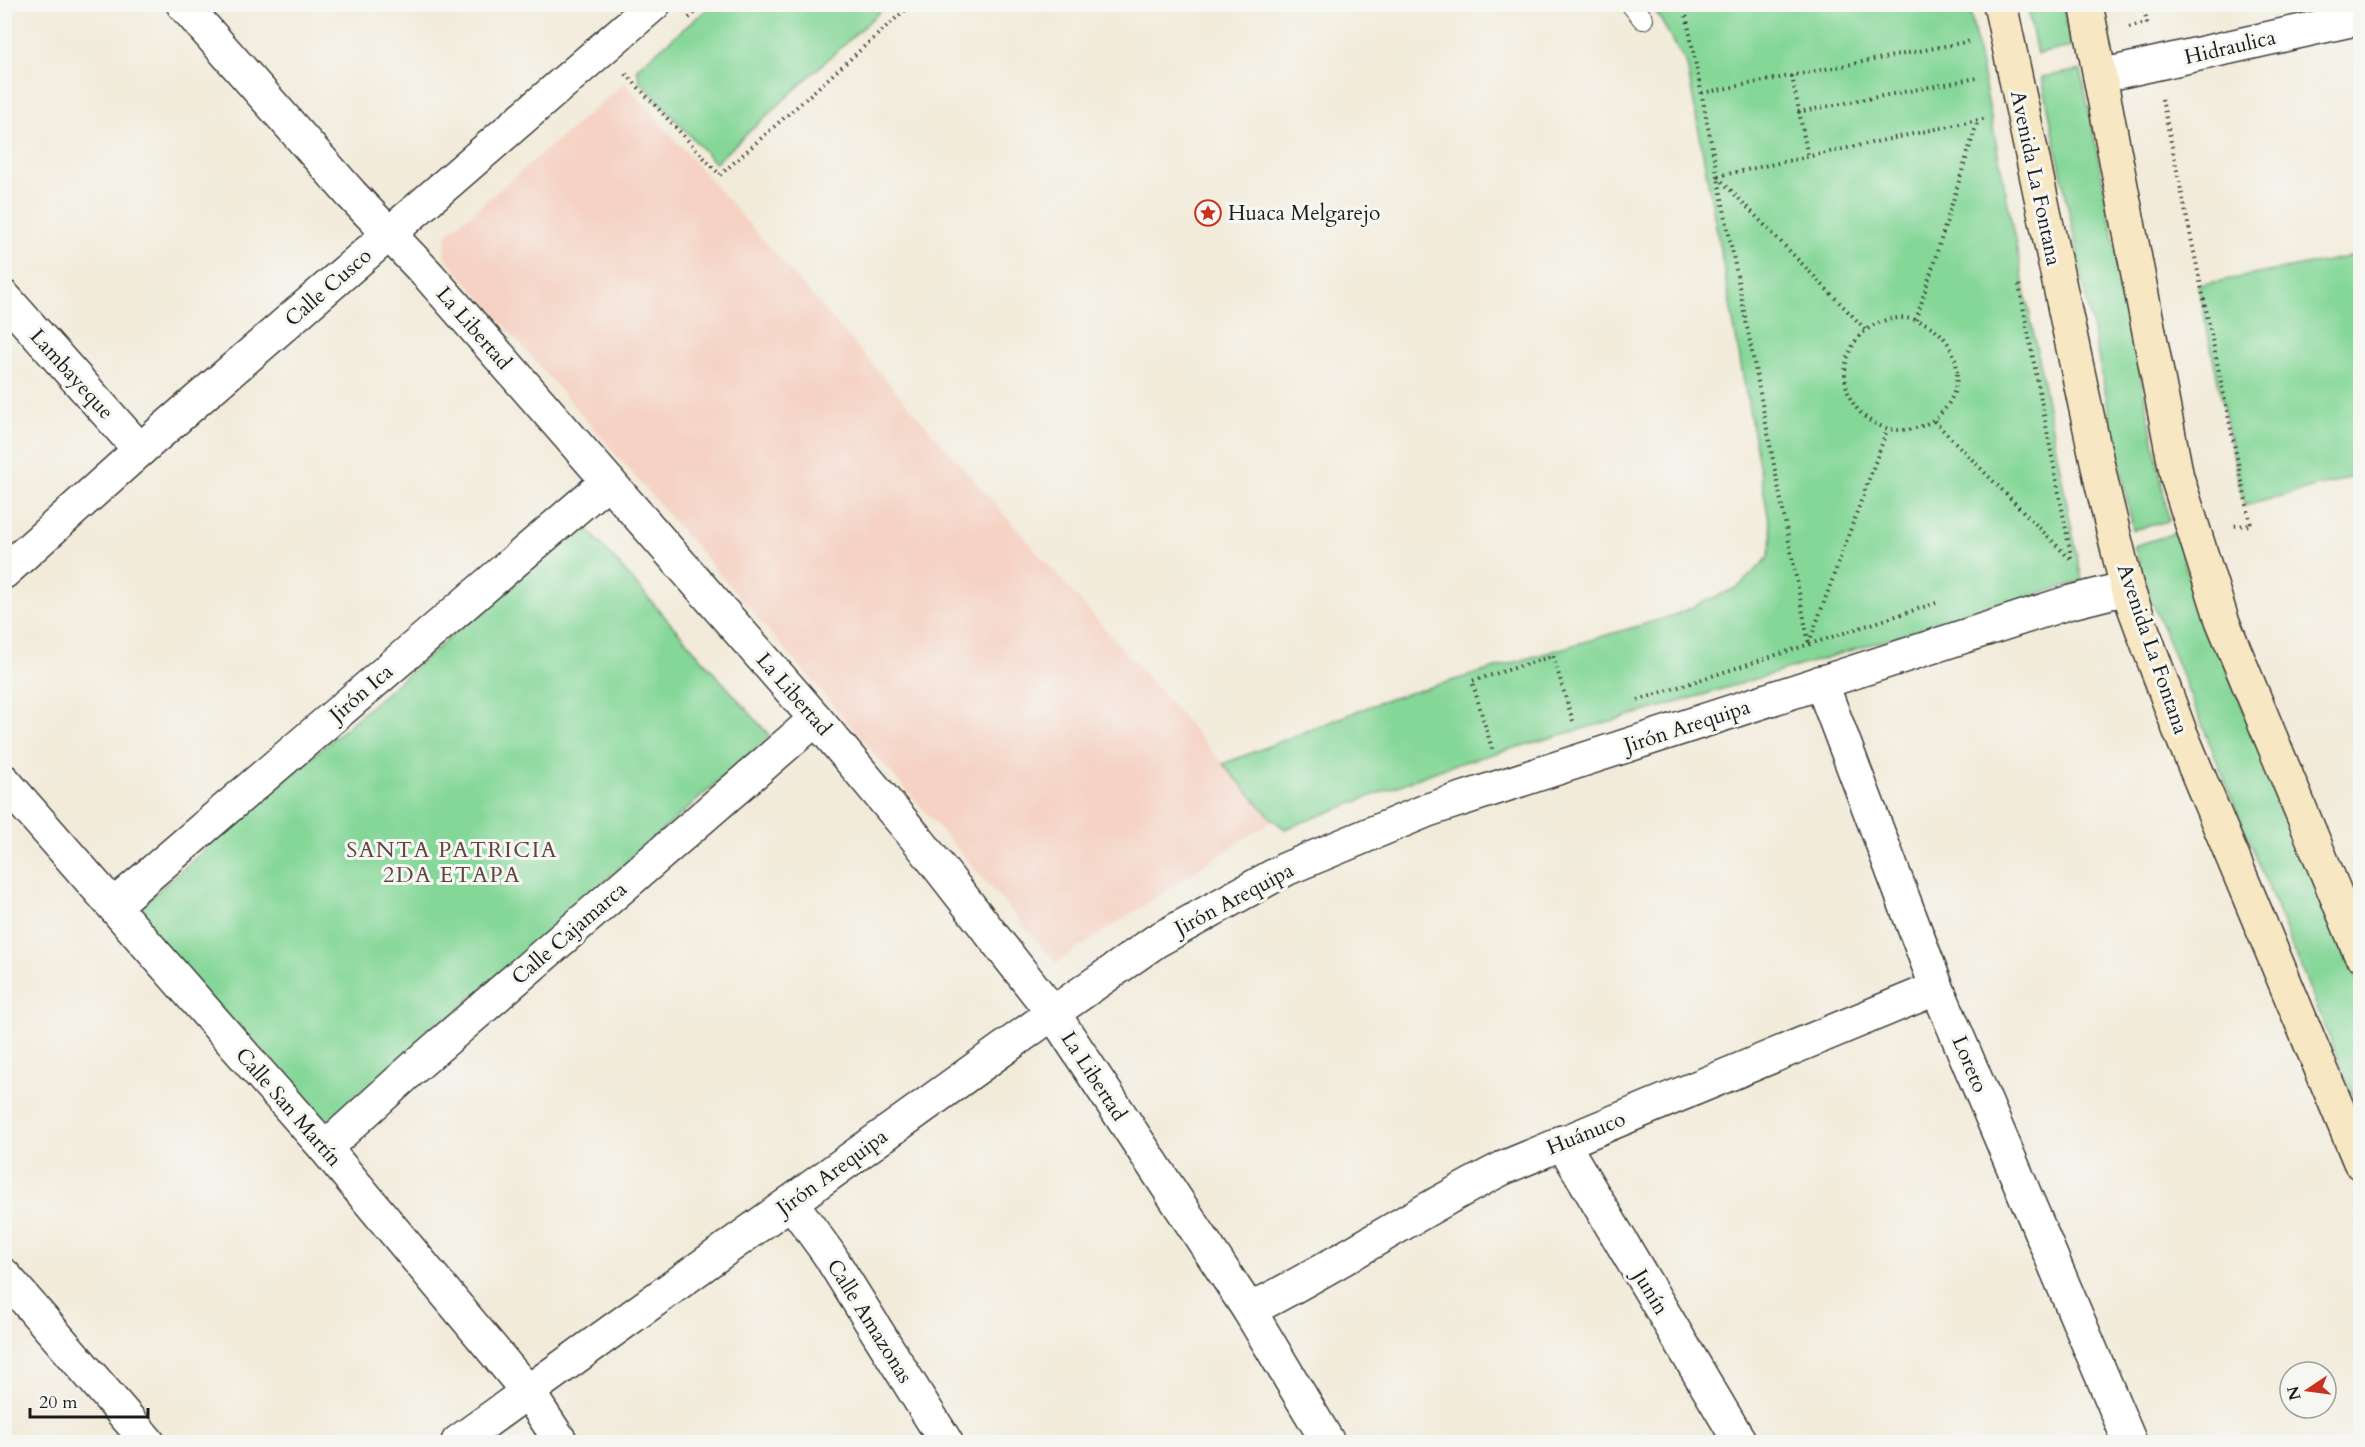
<svg xmlns="http://www.w3.org/2000/svg" width="2365" height="1447" font-family="Cardo,serif">
<style>
.built{fill:#f5d2c3}
.green{fill:#85d798;stroke:#507a5a;stroke-width:1.5}
.lines{fill:none;stroke-linecap:round;stroke-linejoin:round}
.service-casing{stroke:#3c3b38;stroke-width:22}
.minor-casing{stroke:#3c3b38;stroke-width:36}
.secondary-casing{stroke:#3c3b38;stroke-width:36}
.path{stroke:#3c3b38;stroke-width:4;stroke-dasharray:1.5 4.5;stroke-linecap:butt}
.service{stroke:#fff;stroke-width:20}
.minor{stroke:#fff;stroke-width:33}
.secondary{stroke:#f7e8c3;stroke-width:33}
.labels{text-anchor:middle;stroke-width:6;stroke-linejoin:round;paint-order:stroke}
.street-label{font-size:21px;fill:#1c1c1c;stroke:#f6f6f2}
.poi-label{font-size:21px;fill:#1c1c1c;stroke:#f6f6f2;text-anchor:start}
.neighbourhood-label{font-size:22px;letter-spacing:1.5px;fill:#62453f;stroke:#f6f6f2}
</style>
<rect width="100%" height="100%" fill="#f6f6f2"/>
<filter id="ink" filterUnits="userSpaceOnUse"><feTurbulence type="fractalNoise" baseFrequency=".0167" numOctaves="2"/><feDisplacementMap in="SourceGraphic" scale="12" xChannelSelector="R" yChannelSelector="G"/><feConvolveMatrix kernelMatrix="1 2 1 2 8 2 1 2 1" color-interpolation-filters="sRGB"/></filter>
<filter id="wash" filterUnits="userSpaceOnUse"><feTurbulence type="fractalNoise" baseFrequency=".008" numOctaves="4" result="noise"/><feDisplacementMap in="SourceGraphic" scale="24" xChannelSelector="R" yChannelSelector="G"/><feGaussianBlur stdDeviation="1.35" result="paint"/><feColorMatrix in="noise" values="0 0 0 0 0 0 0 0 0 0 0 0 0 0 0 0 0 1.4 0 .05"/><feComposite in="paint" operator="in"/></filter>
<g filter="url(#wash)">
<rect width="100%" height="100%" fill="#f2ebda"/>
<path class="built" d="M625,83L1273,820L1056,963L444,256L447,234Z"/>
<g class="green">
<path d="M712,5V4L887,5L715,163L639,80L637,68Z"/>
<path d="M1652,5H1969L2082,581L1679,702L1450,766L1285,829L1273,820L1223,764L1383,701L1672,616L1738,587L1768,558L1772,537L1687,65Z"/>
<path d="M2027,5H2063L2072,47L2037,54Z"/>
<path d="M2081,70L2169,521L2133,530L2042,77Z"/>
<path d="M2360,255V475L2244,506L2198,285Z"/>
<path d="M582,523L770,736L325,1127L132,913Z"/>
<path d="M2176,533L2190,582L2360,986V1113L2149,594L2134,546Z"/>
</g>
</g>
<g filter="url(#ink)">
<g class="lines">
<g class="service-casing">
<path id="service" d="M1631,4L1643,19"/>
</g>
<g class="minor-casing">
<g id="minor">
<path d="M183,4L351,194L429,276L816,719L917,839L1053,1013L1249,1310L1328,1442"/>
<path d="M2100,76L2360,18"/>
<path d="M4,297L140,450"/>
<path d="M4,572L140,450L654,4"/>
<path d="M1821,682L1937,988L2130,1442"/>
<path d="M4,781L325,1148L528,1392L561,1442"/>
<path d="M114,905L608,481"/>
<path d="M1562,1142L1740,1442"/>
<path d="M325,1148L419,1063L816,719"/>
<path d="M791,1202L828,1253L946,1442"/>
<path d="M4,1275L148,1442"/>
<path d="M1249,1310C1336,1267 1416,1212 1503,1168L1937,988"/>
<path d="M458,1442L1053,1013L1156,941L1286,869L1428,810L2067,603L2127,588"/>
</g>
</g>
<g class="secondary-casing">
<g id="secondary">
<path d="M2000,4L2102,485L2127,588L2179,729L2360,1162"/>
<path d="M2086,4L2177,477L2222,620L2360,953"/>
</g>
</g>
<g class="path">
<path d="M1684,4L1809,644"/>
<path d="M2143,4L2148,27"/>
<path d="M689,18L705,4"/>
<path d="M2129,27L2147,23"/>
<path d="M626,74L720,175L912,4"/>
<path d="M1792,76L1808,157"/>
<path d="M1702,93L1971,41"/>
<path d="M2162,99L2251,525L2232,526"/>
<path d="M1798,112L1977,78"/>
<path d="M1718,176L1987,118"/>
<path d="M1718,177L1866,330"/>
<path d="M2019,285L2072,561"/>
<circle cx="1901" cy="374" r="56"/>
<path d="M1916,320L1978,120"/>
<path d="M1934,421L2071,560"/>
<path d="M1809,643L1887,430"/>
<path d="M1638,700L1936,603"/>
<path d="M1492,749L1472,681L1553,656L1573,721"/>
</g>
<use href="#service" class="service"/>
<use href="#minor" class="minor"/>
<use href="#secondary" class="secondary"/>
</g>
</g>
<defs>
<g id="sight-ring" transform="scale(1.35)"><circle r="9.5" fill="#f6f6f2" stroke="#c8321e" stroke-width="1.5"/><path d="M0-6L1.8-2.2L6-1.7L2.9 1.2L3.7 5.4L0 3.3L-3.7 5.4L-2.9 1.2L-6-1.7L-1.8-2.2Z" fill="#c8321e"/></g>
</defs>
<g fill-rule="evenodd">
<use href="#sight-ring" x="1208" y="213"/>
</g>
<g class="labels">
<g class="street-label">
<text transform="translate(2230 47) rotate(-13)" y="7">Hidraulica</text>
<text transform="translate(2036 178) rotate(78)" y="7">Avenida La Fontana</text>
<text transform="translate(328 287) rotate(-41)" y="7">Calle Cusco</text>
<text transform="translate(474 328) rotate(49)" y="7">La Libertad</text>
<text transform="translate(72 374) rotate(48)" y="7">Lambayeque</text>
<text transform="translate(2153 649) rotate(71)" y="7">Avenida La Fontana</text>
<text transform="translate(361 693) rotate(-41)" y="7">Jirón Ica</text>
<text transform="translate(794 694) rotate(49)" y="7">La Libertad</text>
<text transform="translate(1687 726) rotate(-18)" y="7">Jirón Arequipa</text>
<text transform="translate(1234 899) rotate(-28)" y="7">Jirón Arequipa</text>
<text transform="translate(569 933) rotate(-41)" y="7">Calle Cajamarca</text>
<text transform="translate(1970 1064) rotate(67)" y="7">Loreto</text>
<text transform="translate(1094 1076) rotate(57)" y="7">La Libertad</text>
<text transform="translate(289 1107) rotate(49)" y="7">Calle San Martín</text>
<text transform="translate(1586 1133) rotate(-22)" y="7">Huánuco</text>
<text transform="translate(832 1172) rotate(-36)" y="7">Jirón Arequipa</text>
<text transform="translate(1651 1292) rotate(59)" y="7">Junín</text>
<text transform="translate(870 1321) rotate(58)" y="7">Calle Amazonas</text>
</g>
<g class="poi-label">
<text x="1228" y="220">Huaca Melgarejo</text>
</g>
<g class="neighbourhood-label">
<text x="452" y="857">SANTA PATRICIA<tspan x="452" dy="25">2DA ETAPA</tspan></text>
</g>
</g>
<rect width="2365" height="1447" fill="none" stroke="#f6f6f2" stroke-width="24"/>
<g transform="translate(2308 1390) rotate(257)"><circle r="28" fill="#f6f6f2" stroke="#9f9f9c" stroke-width="1.5"/>
<path d="M0-4.5L10 22L0 15L-10 22Z" fill="#c8321e"/>
<text y="-9" font-size="16" font-weight="bold" text-anchor="middle" fill="#1c1c1c">N</text>
</g>
<path d="M30 1408v9h118v-9" fill="none" stroke="#1c1c1c" stroke-width="3"/>
<text x="39" y="1408" font-size="18" fill="#1c1c1c" stroke="#f6f6f2" stroke-width="4.5" paint-order="stroke">20 m</text>
</svg>
